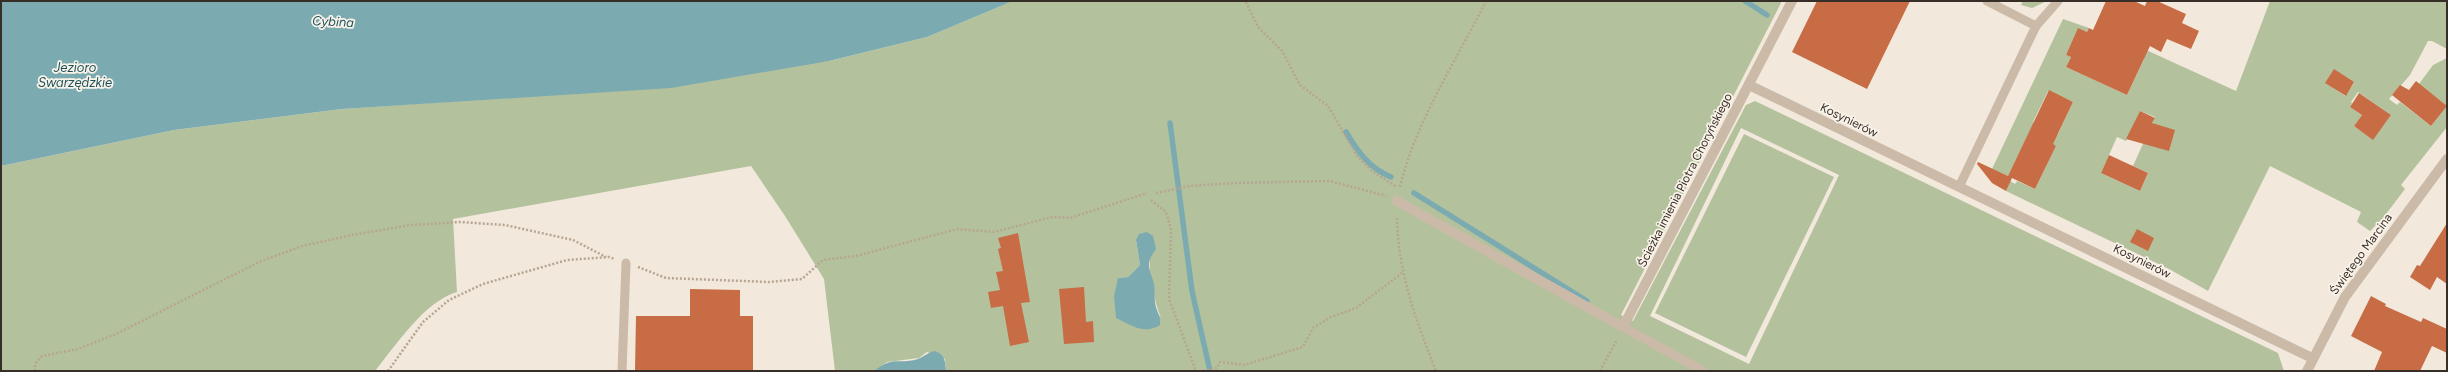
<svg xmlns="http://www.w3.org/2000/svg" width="2448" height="372" font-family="Figtree,sans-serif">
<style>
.green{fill:#b3c29c;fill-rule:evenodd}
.water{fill:#7babb0}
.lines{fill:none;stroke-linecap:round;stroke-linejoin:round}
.stream{stroke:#7babb0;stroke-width:5.5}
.building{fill:#c76c45}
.path{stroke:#b7a492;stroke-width:2.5;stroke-dasharray:2 2;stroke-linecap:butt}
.lane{stroke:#cbbaa8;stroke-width:9}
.street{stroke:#cbbaa8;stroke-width:10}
.labels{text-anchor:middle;stroke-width:3.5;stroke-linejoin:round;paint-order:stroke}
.street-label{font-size:12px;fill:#372e28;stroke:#faf3e9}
.water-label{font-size:13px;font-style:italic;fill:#1d525a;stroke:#faf3e9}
</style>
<rect width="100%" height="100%" fill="#f2e9dc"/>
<g class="green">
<path d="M1013,1H1782L1621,315L1633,321L1746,105L1755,101L2278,353L2284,371H946L945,359L927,352L919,358L887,362L874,371H835L824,279L785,216L751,166L453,219L457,292C425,301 396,345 375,371H1V166L174,130L342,109L458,101L829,61L927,37ZM1741,128L1839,175L1749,364L1650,316ZM1136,240L1150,258C1148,270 1155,305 1161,317L1118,278L1128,277L1140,265Z"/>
<path d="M2023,1H2047L2032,8L2021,5Z"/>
<path d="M2270,1H2447V49L2432,41H2428L2410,75L2389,99L2397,105L2400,102L2431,126L2447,106V127L2401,185L2405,189L2383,218L2370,231L2357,222L2361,212L2270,166L2208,291L2169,269L2006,191L2010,181L2015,184L2017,181L2035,189L2056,146L2029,133L2008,176L1992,169L2063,19L2089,28L2087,32L2078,29L2066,55L2071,57L2066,67L2127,95L2144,59L2098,28L2236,91ZM2334,70L2354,83L2345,96L2326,83ZM2048,91L2073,102L2058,134L2033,122ZM2358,92L2391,115L2373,139L2354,126L2362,115L2350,107L2352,103L2351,102ZM2140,111L2155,117L2133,166L2148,173L2140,191L2101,173L2117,137L2126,141Z"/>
<path d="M2447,58V106L2419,84L2433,65Z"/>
<path d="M1744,134L1834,177L1746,357L1655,313Z"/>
</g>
<g class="water">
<path d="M1,1H1013L927,37L829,61L671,88L342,109L174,130L1,166Z"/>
<path d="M1147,232L1153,236L1156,249C1144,265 1150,268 1154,284C1155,291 1154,300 1156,307C1158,314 1161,317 1160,325C1144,335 1131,325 1116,318L1114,296L1118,278L1128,277L1140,265L1136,240L1139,234Z"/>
<path d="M935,351C945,355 945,360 946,371H874C893,355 899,365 918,359C924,357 928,352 935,351Z"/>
</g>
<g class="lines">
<g class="stream">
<path d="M1745,1L1767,15"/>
<path d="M1170,123L1192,291L1210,371"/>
<path d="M1346,132C1358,152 1369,168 1391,177"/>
<path d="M1414,193L1587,301"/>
</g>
</g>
<g class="building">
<path d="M1817,1H1910L1867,89L1792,52Z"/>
<path d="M2106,1H2134L2145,6L2147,1H2157L2186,14L2182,23L2199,31L2191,49L2167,39L2161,52L2150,46L2127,95L2066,67L2071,57L2066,55L2078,28L2087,32L2089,28L2093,30Z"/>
<path d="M2334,69L2354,82L2346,96L2325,83Z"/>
<path d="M2416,81L2447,106L2431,126L2392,95L2400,85L2409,90Z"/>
<path d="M2049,90L2073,102L2053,144L2056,146L2035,189L2012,178L2006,191L1992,183L1977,164L1978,162L2008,176Z"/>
<path d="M2359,93L2391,115L2373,140L2354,126L2362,115L2350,107Z"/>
<path d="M2140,111L2155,118L2152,123L2175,130L2169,151L2126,139Z"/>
<path d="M2109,155L2148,173L2140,191L2101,173Z"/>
<path d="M2447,223V284L2437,277L2430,290L2410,277L2417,265L2420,266Z"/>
<path d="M2137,229L2154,238L2148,251L2130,242Z"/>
<path d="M1018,233L1030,302L1021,303L1029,342L1010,346L1003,306L991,308L988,292L1000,290L996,272L1003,271L998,249L1001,248L998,238Z"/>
<path d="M1084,287L1086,322L1093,321L1094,342L1064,344L1059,289Z"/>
<path d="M690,289L740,290V316H753V371H635L636,316H690Z"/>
<path d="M2371,296L2386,304L2385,306L2421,322L2423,318L2447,329V353L2432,346L2420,371H2374L2382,352L2351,336Z"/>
</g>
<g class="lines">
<g class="path">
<path d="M1246,2L1258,27L1282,51L1300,85L1328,106L1357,156L1372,171L1397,187"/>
<path d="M1400,187C1416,121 1456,61 1486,1"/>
<path d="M1156,193L1190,186L1235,183L1330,181L1386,196"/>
<path d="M1151,200L1166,212L1171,229L1169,299L1196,371"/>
<path d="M1397,218C1398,273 1416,320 1436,371"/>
<path d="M638,267L666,278L769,282L802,279L823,260L856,256L957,229L994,232L1052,217L1070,218L1147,193"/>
<path d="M35,371V364L42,356L78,349L116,334L259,262L302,246L352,235L411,225L460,222L505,225L573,240L606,257"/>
<path d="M388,371L423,322L449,300L483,284L567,260L609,257L615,259"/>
<path d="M1203,371L1217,368L1220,362L1244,365L1303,347L1313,328L1331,317L1356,308L1402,273"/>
<path d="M1600,371L1617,340"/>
</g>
<g class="lane">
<path d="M1987,1L2036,26"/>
<path d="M1959,187L2036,26L2058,1"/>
<path d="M1623,327L1703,371"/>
<path d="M622,371L626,263"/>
</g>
<g class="street">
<path d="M1749,85L2312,358"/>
<path d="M1397,201L1623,327L1792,1"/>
<path d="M2307,371L2345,297L2447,159"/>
</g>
</g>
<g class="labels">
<g class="street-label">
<text transform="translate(1849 120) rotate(26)" y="4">Kosynierów</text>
<text transform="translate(1685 180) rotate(-63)" y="4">Ścieżka imienia Piotra Choryńskiego</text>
<text transform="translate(2361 254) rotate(-54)" y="4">Świętego Marcina</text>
<text transform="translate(2142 261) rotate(26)" y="4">Kosynierów</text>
</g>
<g class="water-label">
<text transform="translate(333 21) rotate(3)" y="5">Cybina</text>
<text x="75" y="72">Jezioro<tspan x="75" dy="15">Swarzędzkie</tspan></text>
</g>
</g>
<rect width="2448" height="372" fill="none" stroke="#372e28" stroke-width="4"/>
</svg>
